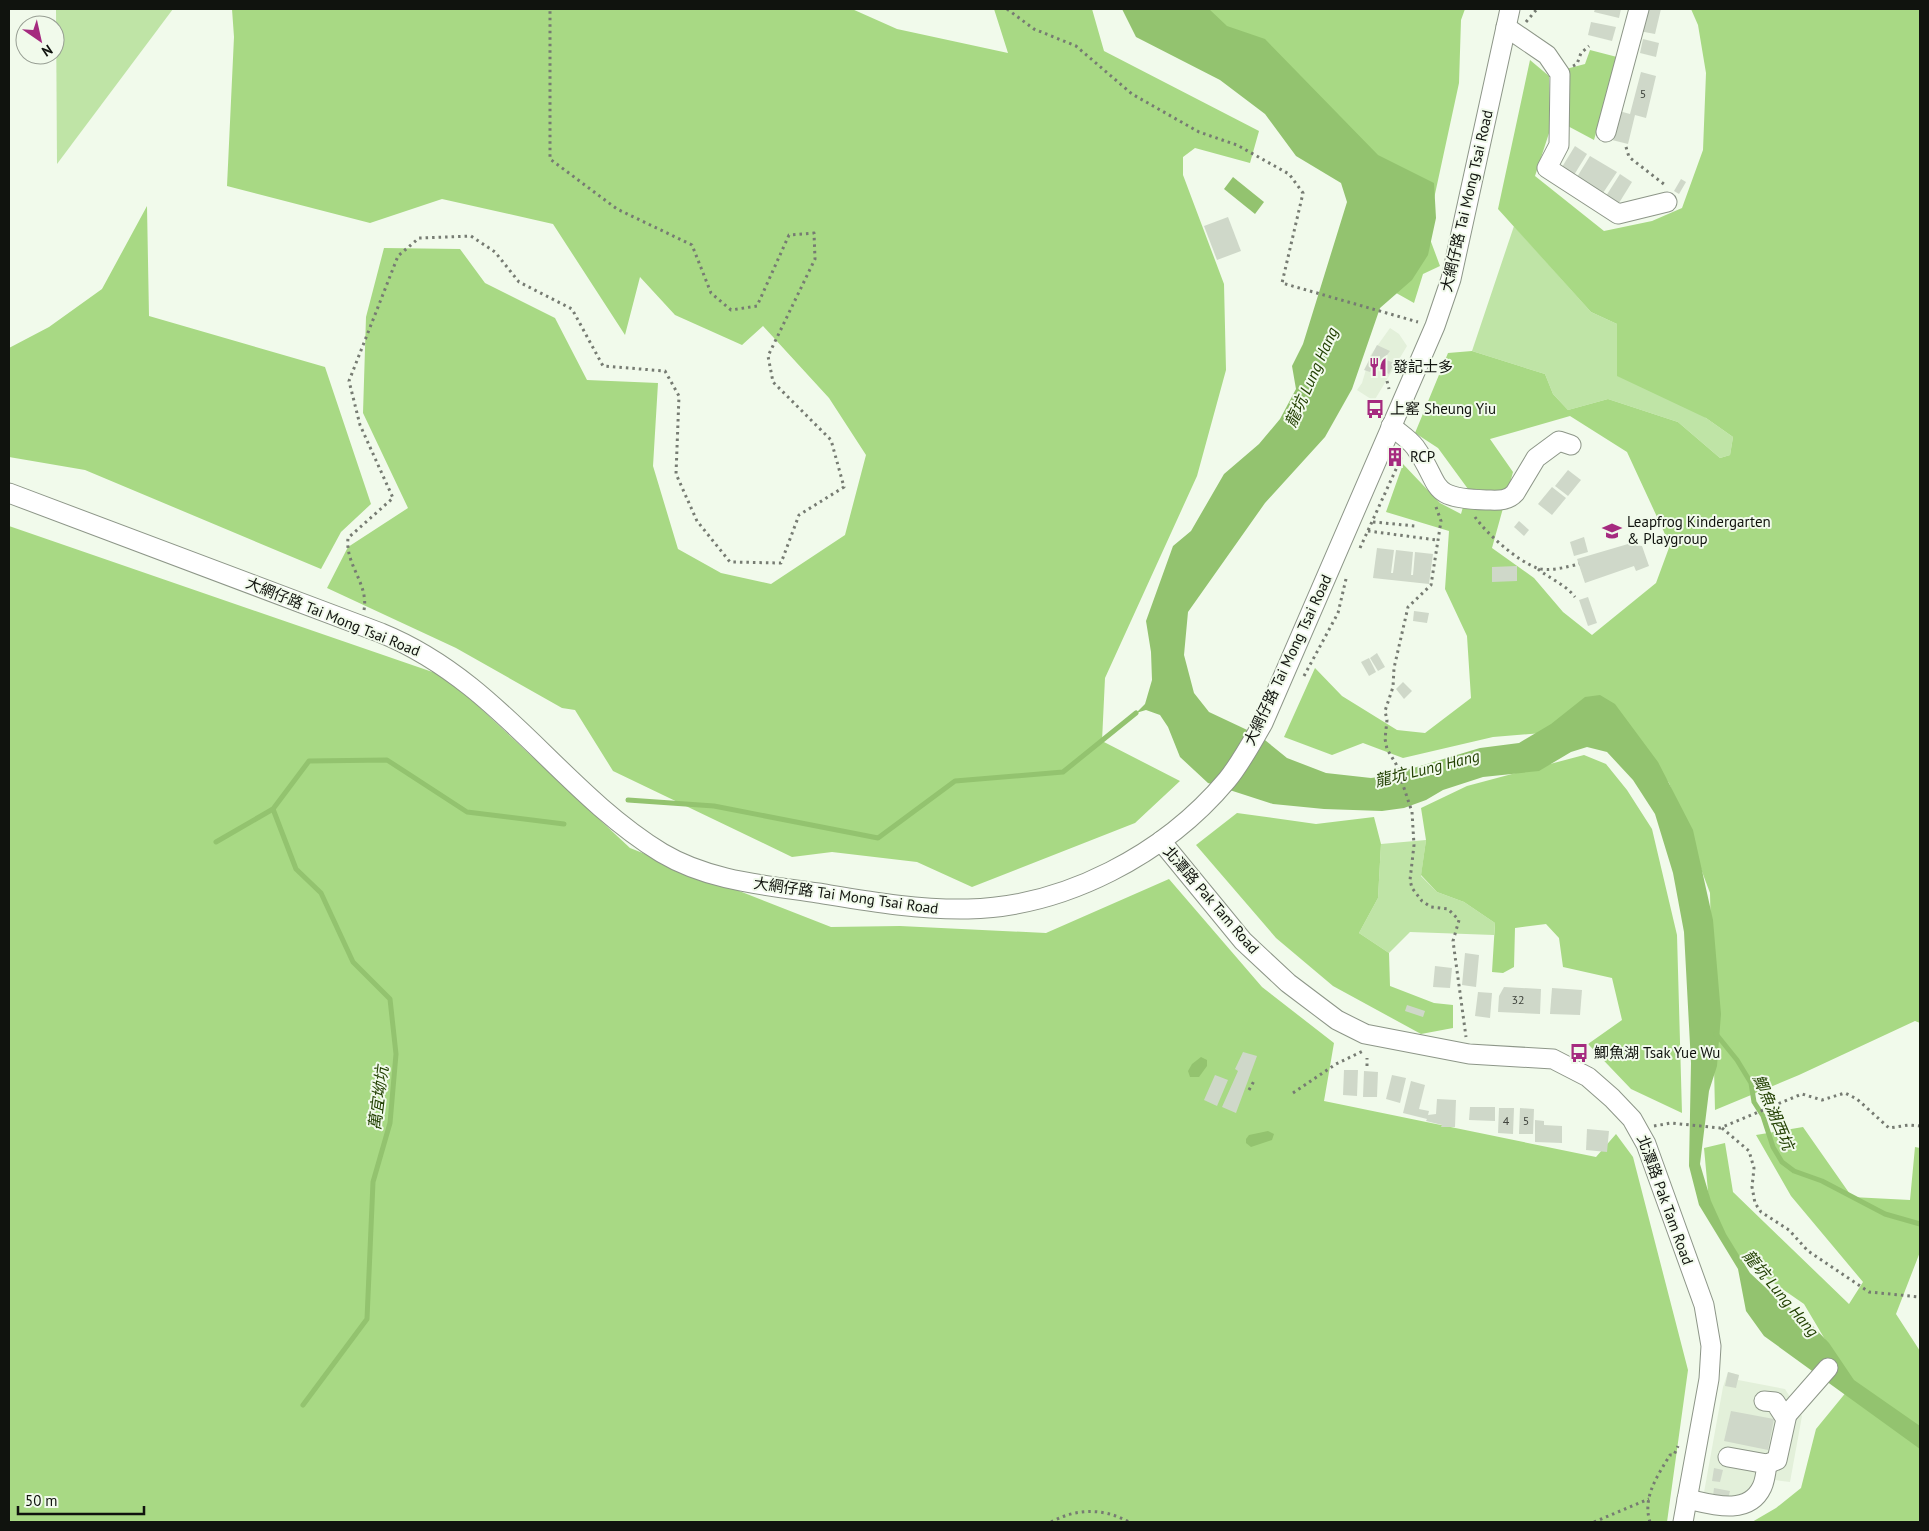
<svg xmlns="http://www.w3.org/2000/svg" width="1929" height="1531" font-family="'PT Sans','Noto Sans TC',sans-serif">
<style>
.built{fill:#e3f0da}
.green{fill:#bfe4a6}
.forest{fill:#a8d984;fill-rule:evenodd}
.water{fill:#93c36f}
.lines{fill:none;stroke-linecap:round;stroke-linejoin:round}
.stream{stroke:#93c36f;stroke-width:5}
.building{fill:#cfd8c9}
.minor-casing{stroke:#8d9688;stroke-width:21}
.path{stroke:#767b72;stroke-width:3;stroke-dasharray:2.5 4;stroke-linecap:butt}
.minor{stroke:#fff;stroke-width:19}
.labels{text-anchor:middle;stroke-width:4;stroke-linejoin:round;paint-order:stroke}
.number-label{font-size:12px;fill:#40443d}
.street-label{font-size:15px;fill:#10130e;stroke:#f1faeb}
.poi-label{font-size:15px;fill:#10130e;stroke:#f1faeb;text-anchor:start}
.water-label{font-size:16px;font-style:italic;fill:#224002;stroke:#f1faeb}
</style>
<rect width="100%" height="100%" fill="#f1faeb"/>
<g class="built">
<path d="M1390,328L1399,334L1407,346L1374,401L1357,390L1362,383L1370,356Z"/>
<path d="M1728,1372L1739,1375L1738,1380L1785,1389L1802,1416L1790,1482L1775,1480L1766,1495L1701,1509L1723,1387Z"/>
</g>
<g class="green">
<path d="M56,9H173L57,164Z"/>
<path d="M1514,226L1591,312L1617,324L1706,418L1733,437L1730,455L1720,458L1678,422L1608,399L1568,410L1553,394L1545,374L1472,351Z"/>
<path d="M1426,840L1421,876L1437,892L1464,902L1495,923L1494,935L1410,932L1389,953L1359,933L1378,898L1381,844Z"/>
</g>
<g class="forest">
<path d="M232,9H852L897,29L1008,53L994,9H1092L1104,51L1259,131L1250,163L1195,148L1183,157V175L1224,284L1226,370L1197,476L1105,678L1102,741L1180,781L1135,823L972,887L917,862L832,852L792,857L613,771L575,710L562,708L456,648L327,588L348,547L408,508L363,413L366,317L384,248L460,249L485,283L555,318L587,380L658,383L653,466L678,549L721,573L771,584L845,535L866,455L829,398L763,326L742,345L675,315L640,277L625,335L553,224L442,199L370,223L227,186L234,37Z"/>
<path d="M1195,9H1465L1461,20L1459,83L1427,231L1440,266L1423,274L1414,303L1382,285L1409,192Z"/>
<path d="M1691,9H1920V1023L1915,1021L1799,1075L1715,1110L1710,893L1669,783L1605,700L1543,733L1493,737L1403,758L1363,743L1332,755L1284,737L1315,668L1342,696L1397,730L1425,733L1471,698L1467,636L1445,589L1449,531L1386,512L1403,464L1440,503L1461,514L1468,489L1438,448L1415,433L1448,353L1472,351L1545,374L1553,394L1568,410L1608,399L1678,422L1720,458L1730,455L1733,437L1706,418L1617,376V324L1591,312L1498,209L1530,60L1549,76L1550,130L1535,176L1604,231L1652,221L1682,208L1703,150L1706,73L1698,25ZM1570,416L1627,452L1670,545L1656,583L1592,635L1563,612L1534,578L1492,548L1513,472L1490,439Z"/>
<path d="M1590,50L1617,57L1594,140L1564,124L1562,70L1585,64Z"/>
<path d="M147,206L149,316L325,367L371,504L341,532L321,569L85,470L9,457V348L49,327L102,289Z"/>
<path d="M9,526L447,677L630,848L831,927L900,926L1046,933L1169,879L1262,987L1334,1043L1324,1101L1596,1157L1616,1134L1633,1157L1688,1370L1667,1522H9Z"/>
<path d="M1584,755L1606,764L1627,790L1652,829L1677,935L1682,1113L1631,1089L1588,1044L1622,1020L1612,978L1563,967L1559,938L1546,924L1515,928L1514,967L1503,973L1492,972L1495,923L1464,902L1437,892L1421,875L1426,840L1421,808L1467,786Z"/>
<path d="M1237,813L1316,824L1374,817L1381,844L1378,898L1359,933L1389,953L1390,986L1434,1003L1453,1005V1028L1421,1034L1333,986L1276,938L1196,845Z"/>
<path d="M1803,1127L1852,1197L1910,1200L1915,1147L1920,1148V1252L1896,1314L1920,1351V1522H1752L1776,1508L1801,1488L1816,1429L1852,1385L1804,1304L1742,1261L1710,1213L1704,1148L1725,1143L1733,1192L1849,1304L1863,1282L1791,1196L1756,1135Z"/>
</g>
<g class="water">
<path d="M1122,9H1209L1227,26L1265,39L1378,155L1434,183L1436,218L1428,255L1412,280L1380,308L1352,389L1325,437L1265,503L1188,612L1184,655L1194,693L1209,712L1260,736L1287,758L1326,773L1371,778L1387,776L1480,748L1519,743L1551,724L1585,697L1600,695L1615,704L1658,762L1693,830L1713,920L1721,1014L1717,1066L1709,1091L1700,1164L1711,1201L1726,1234L1750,1273L1778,1299L1807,1320L1829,1343L1854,1380L1920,1426V1449L1764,1336L1746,1311L1738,1269L1699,1205L1689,1166L1691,1063L1684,932L1673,873L1655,814L1633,780L1607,752L1587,747L1571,752L1539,771L1483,777L1443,790L1426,800L1404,808L1382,811L1324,809L1273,804L1208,783L1180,757L1168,727L1160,715L1146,710L1136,713L1145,704L1152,680L1151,652L1146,621L1173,546L1191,531L1224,474L1259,444L1280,419L1296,389L1292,366L1303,344L1347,202L1341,183L1296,156L1265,114L1220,80L1136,37Z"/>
<path d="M1233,177L1264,202L1255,214L1224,189Z"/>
<path d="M1201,1057L1207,1060V1066L1199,1077H1190L1188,1071L1192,1064Z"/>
<path d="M1268,1131L1274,1134L1272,1140L1251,1147L1246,1143V1139L1249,1135Z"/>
</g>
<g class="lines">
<g class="stream">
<path d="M628,800L714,806L878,838L955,781L1063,772L1136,713"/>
<path d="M273,809L296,869L321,893L353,962L390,999L396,1054L390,1123L373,1182L367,1319L303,1405"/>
<path d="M216,842L273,809L309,761L387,760L467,812L564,824"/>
<path d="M1716,1034L1737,1060L1751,1083L1754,1102L1763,1116L1773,1147L1782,1162L1794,1171L1822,1181L1885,1214L1920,1224"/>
</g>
</g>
<g class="building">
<path d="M1595,9H1621L1619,18L1594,12Z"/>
<path d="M1644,9H1661L1655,34L1639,31Z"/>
<path d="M1591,22L1616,27L1612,41L1588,35Z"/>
<path d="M1643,39L1659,43L1656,57L1640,53Z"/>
<path d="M1641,72L1656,76L1646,118L1635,115L1628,144L1612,140L1619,111L1630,114Z"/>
<path d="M1575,146L1587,154L1574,175L1562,167Z"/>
<path d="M1590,156L1617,172L1603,193L1577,177Z"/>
<path d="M1620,174L1632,182L1619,203L1606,196Z"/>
<path d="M1681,179L1686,182L1679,194L1674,191Z"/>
<path d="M1228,217L1241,251L1217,260L1204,226Z"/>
<path d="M1377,345L1390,351L1384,359L1394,363L1389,374L1373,366L1370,372L1364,370Z"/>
<path d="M1396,449L1400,451L1394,464L1389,462Z"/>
<path d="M1568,470L1581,480L1568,496L1555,486Z"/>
<path d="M1552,487L1566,498L1552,515L1538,504Z"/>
<path d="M1519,521L1529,530L1524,536L1514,527Z"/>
<path d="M1584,537L1588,552L1574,556L1570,542Z"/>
<path d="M1628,544L1642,546L1649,566L1636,571L1634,566L1585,583L1577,559Z"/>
<path d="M1377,548L1394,550L1391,573H1393L1396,550L1413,552L1411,575H1413L1415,552L1433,554L1429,584L1373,578Z"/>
<path d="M1517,566V581L1492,582V567Z"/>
<path d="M1588,597L1597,623L1588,626L1579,600Z"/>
<path d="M1414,611L1429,613L1427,623L1413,621Z"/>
<path d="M1377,653L1385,667L1378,671L1370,658Z"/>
<path d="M1369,658L1376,672L1369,676L1361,662Z"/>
<path d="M1403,682L1412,691L1404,699L1396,689Z"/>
<path d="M1465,953L1479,955L1476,987L1462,985Z"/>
<path d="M1435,966L1452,968L1450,988L1433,987Z"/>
<path d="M1504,987L1541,989L1540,1014L1498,1012L1499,996Z"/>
<path d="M1552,988L1582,990L1580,1015L1550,1014Z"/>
<path d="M1478,992L1492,993L1490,1018L1475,1016Z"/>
<path d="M1407,1005L1425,1011L1423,1017L1405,1011Z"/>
<path d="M1243,1052L1257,1056L1236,1113L1222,1107L1238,1071L1235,1069Z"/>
<path d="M1344,1070H1358L1357,1096L1343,1095Z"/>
<path d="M1364,1071L1378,1072L1377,1097H1363Z"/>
<path d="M1215,1075L1228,1080L1217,1106L1204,1100Z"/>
<path d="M1392,1075L1406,1078L1400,1103L1386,1099Z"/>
<path d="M1411,1081L1425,1085L1419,1109L1429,1111L1428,1115L1436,1114L1437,1099L1456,1100L1455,1127H1441L1442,1125L1426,1121L1427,1119L1403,1113Z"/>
<path d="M1470,1107H1495V1121L1469,1120Z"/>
<path d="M1499,1108H1514L1513,1134L1498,1133Z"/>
<path d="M1520,1108L1534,1109L1533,1134H1519Z"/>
<path d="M1535,1120L1544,1121V1125L1562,1126V1143L1535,1142Z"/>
<path d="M1587,1129L1609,1131L1607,1152L1586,1150Z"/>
<path d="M1728,1372L1739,1375L1736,1388L1725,1386Z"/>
<path d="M1731,1411L1774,1419L1768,1450L1724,1441Z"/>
<path d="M1714,1468L1723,1470L1720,1482L1712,1481Z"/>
<path d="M1714,1488L1730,1491L1728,1499L1713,1496Z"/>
</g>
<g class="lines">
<g class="minor-casing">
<g id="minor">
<path d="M1506,27L1547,55L1560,74L1559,145L1547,168L1618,214L1667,202"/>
<path d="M1606,132L1639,9"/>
<path d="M1391,426C1399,433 1409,439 1415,447C1443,486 1426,498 1486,500C1496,500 1507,502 1515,493L1536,458L1559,441L1571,445"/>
<path d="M9,493L381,633C499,681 559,790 662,853C709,881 765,885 818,893C867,901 917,910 968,909C1065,907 1165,854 1227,780C1241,763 1252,742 1263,723L1435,326L1451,279L1510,9"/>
<path d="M1161,841L1243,941L1288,983L1337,1020L1365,1034L1469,1054L1553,1059L1588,1077L1612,1098L1632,1119L1646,1144L1704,1305L1711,1346L1709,1379L1683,1522"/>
<path d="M1785,1417L1828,1368"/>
<path d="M1728,1457L1767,1464L1777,1460L1786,1419L1775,1402L1764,1401"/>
<path d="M1687,1499C1710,1504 1748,1517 1762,1487C1765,1481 1766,1472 1767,1464"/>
</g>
</g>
<g class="path">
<path d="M1007,9L1034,29L1076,46L1132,94L1199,132L1237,145L1289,174L1303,193L1282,283L1418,322"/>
<path d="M1526,22L1537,9"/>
<path d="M1573,66L1577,64L1581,53L1589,46"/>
<path d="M1626,147L1629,157L1665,185"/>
<path d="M1387,381L1389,389"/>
<path d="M1436,507L1441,521L1431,585L1408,607L1394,668L1393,687L1385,711L1387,720L1385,739L1387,749L1396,764L1412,812L1414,845L1410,880L1412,888L1422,901L1431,907L1448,909L1459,920L1453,941L1466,1037"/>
<path d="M1475,517C1487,534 1516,560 1537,568C1548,572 1567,567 1579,564"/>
<path d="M1373,522L1415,526"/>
<path d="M1368,531L1437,540"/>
<path d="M1360,548L1402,456"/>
<path d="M1538,569C1550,579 1565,584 1575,597"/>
<path d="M364,610C369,584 345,565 348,538L393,498L360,425L349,381L398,256L419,238L471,236L495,252L519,282L572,309L603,366L665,371L679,396L676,474L697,521L730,562L781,563L799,515L844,487L831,440L773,382L768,356L815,259L814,233L789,235L757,306L731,310L711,293L692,245L617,209L550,159V9"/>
<path d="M1304,676L1338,613L1346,579"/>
<path d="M1367,1066V1058"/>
<path d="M1249,1090L1254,1081"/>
<path d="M1293,1093L1336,1064L1363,1051"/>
<path d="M1654,1126L1671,1123L1720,1128L1802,1094L1822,1100L1845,1093L1857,1099L1889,1128L1909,1125L1920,1126"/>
<path d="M1722,1128L1749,1151L1754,1168L1752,1187L1755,1203L1761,1212L1789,1230L1808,1251L1869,1292L1920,1297"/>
<path d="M1051,1522C1077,1508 1104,1508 1129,1522"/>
<path d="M1594,1522L1649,1499"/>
<path d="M1650,1522C1642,1497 1658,1475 1670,1455H1674L1678,1446"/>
</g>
<use href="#minor" class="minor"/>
</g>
<defs>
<g id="restaurant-bare" transform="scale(1.5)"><path d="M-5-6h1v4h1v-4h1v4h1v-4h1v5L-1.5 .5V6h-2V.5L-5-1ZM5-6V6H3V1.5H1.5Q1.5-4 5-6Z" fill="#a52a7f" stroke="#f1faeb" stroke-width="2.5" paint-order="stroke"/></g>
<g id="bus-bare" transform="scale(1.5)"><path d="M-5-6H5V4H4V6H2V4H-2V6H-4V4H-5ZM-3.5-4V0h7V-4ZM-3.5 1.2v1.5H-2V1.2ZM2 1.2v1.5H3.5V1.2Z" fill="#a52a7f" stroke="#f1faeb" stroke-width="2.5" paint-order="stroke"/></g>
<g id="building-bare" transform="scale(1.5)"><path d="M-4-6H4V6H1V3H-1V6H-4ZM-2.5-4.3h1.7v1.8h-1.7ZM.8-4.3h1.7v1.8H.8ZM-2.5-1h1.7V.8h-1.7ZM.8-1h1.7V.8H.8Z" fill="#a52a7f" stroke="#f1faeb" stroke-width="2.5" paint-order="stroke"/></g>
<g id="school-bare" transform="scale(1.5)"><path d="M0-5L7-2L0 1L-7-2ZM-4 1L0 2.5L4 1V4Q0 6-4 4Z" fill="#a52a7f" stroke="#f1faeb" stroke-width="2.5" paint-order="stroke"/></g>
</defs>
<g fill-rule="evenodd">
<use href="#restaurant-bare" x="1378" y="367"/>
<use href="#bus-bare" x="1375" y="409"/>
<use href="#building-bare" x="1395" y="457"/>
<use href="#school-bare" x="1612" y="531"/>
<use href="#bus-bare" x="1579" y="1053"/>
</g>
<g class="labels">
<g class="number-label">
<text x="1643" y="98">5</text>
<text x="1518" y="1004">32</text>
<text x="1506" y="1125">4</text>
<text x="1526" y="1125">5</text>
</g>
<g class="street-label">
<text transform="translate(1467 201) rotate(-77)" y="5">大網仔路 Tai Mong Tsai Road</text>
<text transform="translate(333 617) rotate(22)" y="5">大網仔路 Tai Mong Tsai Road</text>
<text transform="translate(1288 660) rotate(-65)" y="5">大網仔路 Tai Mong Tsai Road</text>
<text transform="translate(846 896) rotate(8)" y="5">大網仔路 Tai Mong Tsai Road</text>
<text transform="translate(1211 900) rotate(49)" y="5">北潭路 Pak Tam Road</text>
<text transform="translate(1665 1200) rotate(70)" y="5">北潭路 Pak Tam Road</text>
</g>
<g class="poi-label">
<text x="1393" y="372">發記士多</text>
<text x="1390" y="414">上窰 Sheung Yiu</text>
<text x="1410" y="462">RCP</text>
<text x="1627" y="527">Leapfrog Kindergarten<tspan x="1627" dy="17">&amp; Playgroup</tspan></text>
<text x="1594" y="1058">鯽魚湖 Tsak Yue Wu</text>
</g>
<g class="water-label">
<text transform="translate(1311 377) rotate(-66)" y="6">龍坑 Lung Hang</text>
<text transform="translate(1427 768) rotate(-14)" y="6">龍坑 Lung Hang</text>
<text transform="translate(378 1098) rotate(-83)" y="6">萬宜坳坑</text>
<text transform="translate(1774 1112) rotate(67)" y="6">鯽魚湖西坑</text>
<text transform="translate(1781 1293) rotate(50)" y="6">龍坑 Lung Hang</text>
</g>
</g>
<rect width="1929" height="1531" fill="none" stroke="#10130e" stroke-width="20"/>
<g transform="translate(40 40) rotate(146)"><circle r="24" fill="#f1faeb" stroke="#979e93"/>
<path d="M0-4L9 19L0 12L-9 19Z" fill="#a52a7f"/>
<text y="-8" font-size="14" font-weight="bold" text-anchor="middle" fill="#10130e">N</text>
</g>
<path d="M18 1506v8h126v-8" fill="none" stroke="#10130e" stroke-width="2.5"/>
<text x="25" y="1506" font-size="15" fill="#10130e" stroke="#f1faeb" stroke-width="4" paint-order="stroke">50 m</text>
</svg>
